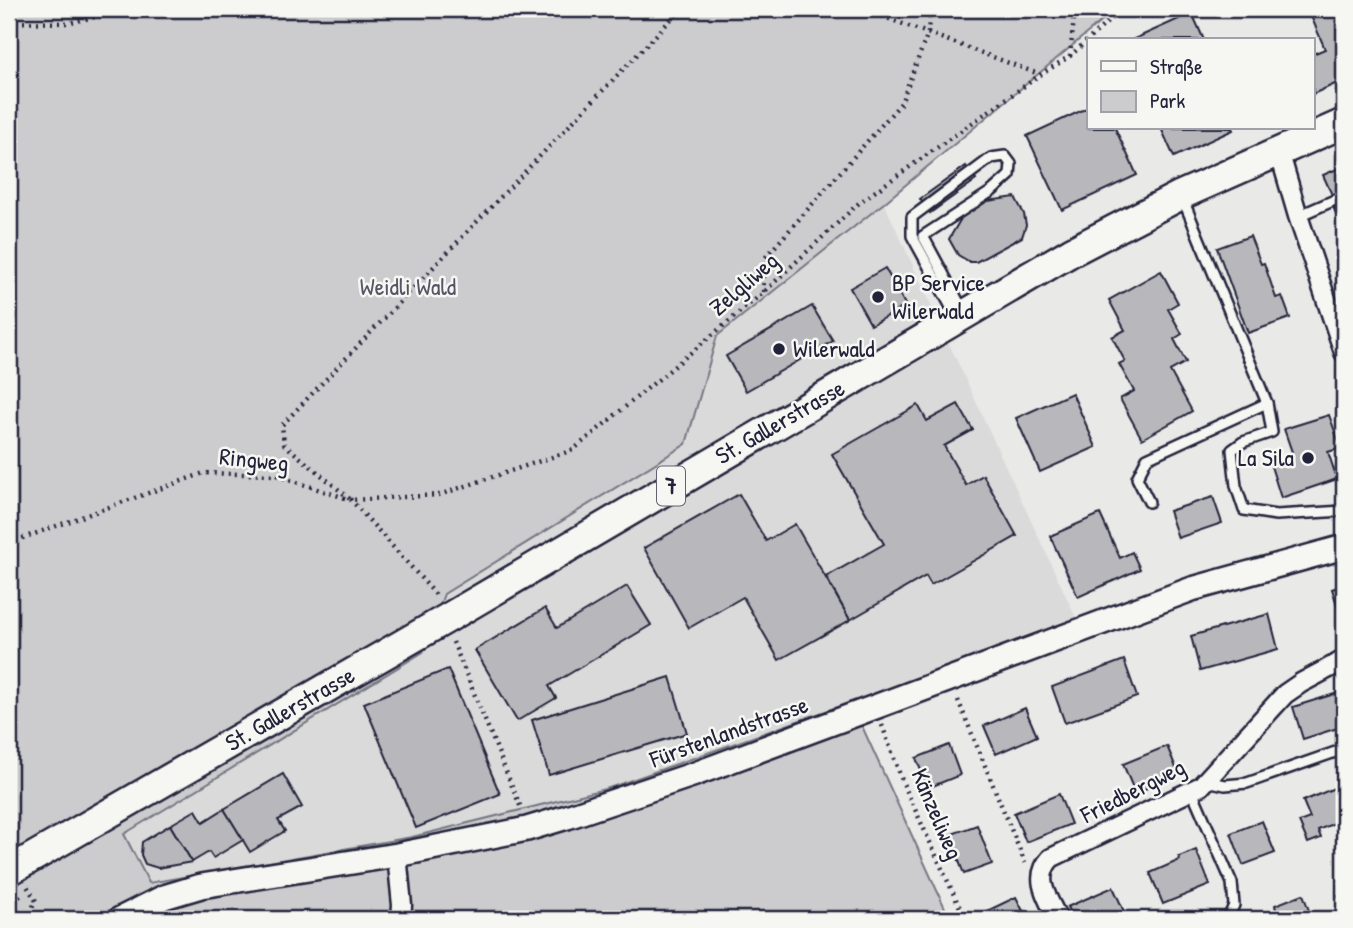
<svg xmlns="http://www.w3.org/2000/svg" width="1353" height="928" font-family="'Patrick Hand',sans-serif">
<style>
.built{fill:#dadada}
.green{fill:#ccccce;stroke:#777784;stroke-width:2}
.building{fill:#b8b8bc;stroke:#22223b;stroke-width:2}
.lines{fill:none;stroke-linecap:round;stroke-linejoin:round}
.service-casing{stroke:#22223b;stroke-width:14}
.minor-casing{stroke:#22223b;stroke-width:23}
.tertiary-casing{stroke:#22223b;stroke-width:28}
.primary-casing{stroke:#22223b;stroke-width:33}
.path{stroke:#22223b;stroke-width:4.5;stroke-dasharray:2 5;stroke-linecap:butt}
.service{stroke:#f6f6f2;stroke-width:9}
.minor{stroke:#f6f6f2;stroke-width:18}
.tertiary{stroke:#f6f6f2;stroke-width:23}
.primary{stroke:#f6f6f2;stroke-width:28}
.poi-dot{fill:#22223b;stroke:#f6f6f2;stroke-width:2.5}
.labels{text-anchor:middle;stroke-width:5;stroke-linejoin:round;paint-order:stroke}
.shield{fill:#f6f6f2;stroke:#626272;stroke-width:2}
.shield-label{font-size:23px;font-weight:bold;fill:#22223b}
.poi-label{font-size:24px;fill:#22223b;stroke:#f6f6f2;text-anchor:start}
.street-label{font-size:24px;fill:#22223b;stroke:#f6f6f2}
.park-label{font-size:24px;fill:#555567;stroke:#f6f6f2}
</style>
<rect width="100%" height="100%" fill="#e9e9e7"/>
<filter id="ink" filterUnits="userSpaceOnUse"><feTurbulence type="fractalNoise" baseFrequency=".0143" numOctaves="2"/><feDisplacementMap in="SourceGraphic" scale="14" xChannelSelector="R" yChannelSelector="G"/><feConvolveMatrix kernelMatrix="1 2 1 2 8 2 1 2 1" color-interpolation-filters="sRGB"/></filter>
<g filter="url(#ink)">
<path class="built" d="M884,203L1076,618L835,708L609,788L412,837L148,883L124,834L423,652L444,594L686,444L717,336Z"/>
<path class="green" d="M9,9H1116L884,203L717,336L686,444L444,594L423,652L124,834L149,883L412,837L609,788L851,702L950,919H9Z"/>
<g class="building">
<path d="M1308,9H1344V80L1313,94V54L1325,49Z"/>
<path d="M1192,13L1204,40H1132Z"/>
<path d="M1089,107V128H1115L1137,175L1062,210L1027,136Z"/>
<path d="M1161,128H1232L1233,130L1174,157Z"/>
<path d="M966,166L976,180L930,213L920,199Z"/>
<path d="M1344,166V189L1332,195L1323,175Z"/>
<path d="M1015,197L1024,214L1026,225L1022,237L976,262H970L958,255L949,239L966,210L981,202Z"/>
<path d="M1344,204V232L1334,209Z"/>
<path d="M1250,236L1261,264L1264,263L1276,298L1282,296L1290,318L1248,333L1217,248Z"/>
<path d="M885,268L906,306L871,325L850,288Z"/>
<path d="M1161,271L1178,303L1168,309L1182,334L1174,339L1186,362L1170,371L1192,411L1142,439L1120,399L1134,391L1119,364L1125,361L1112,337L1125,330L1109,300Z"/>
<path d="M812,306L833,341L746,391L726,356Z"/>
<path d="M1072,393L1096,447L1040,472L1016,418Z"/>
<path d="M958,404L973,430L944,446L966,485L983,475L1017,536L931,585L926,576L850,620L826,577L884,544L832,454L918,405L927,421Z"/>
<path d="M1329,415L1341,448L1328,452L1337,479L1281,498L1270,463L1293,455L1284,429Z"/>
<path d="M739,494L766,541L795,524L850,620L779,660L743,597L689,628L644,548Z"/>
<path d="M1213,497L1222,523L1178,538L1169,511Z"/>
<path d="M1100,514L1120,558L1132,552L1140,569L1078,597L1050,536Z"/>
<path d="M1344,585V617L1341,618L1332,589Z"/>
<path d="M627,586L651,625L549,686L556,698L517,721L475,650L545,608L557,628Z"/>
<path d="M1269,614L1278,649L1200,671L1191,636Z"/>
<path d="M1124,660L1137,697L1065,723L1052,687Z"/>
<path d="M448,669L500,794L416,828L364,703Z"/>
<path d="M670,677L687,733L549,775L532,720Z"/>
<path d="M1344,691V726L1303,739L1293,707Z"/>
<path d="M1025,708L1037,736L996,754L984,726Z"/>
<path d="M949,745L960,775L928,788L916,758Z"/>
<path d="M1167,746L1179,775L1135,793L1123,764Z"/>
<path d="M283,774L302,807L278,820L285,831L250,852L224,809Z"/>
<path d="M1344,784V819L1318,830L1321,838L1308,843L1299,822L1310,818L1303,801Z"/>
<path d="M1059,794L1071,824L1026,842L1014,813Z"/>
<path d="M224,809L243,840L213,858L209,852L192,862L170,825L196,810L203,822Z"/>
<path d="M1262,821L1275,853L1243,865L1231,833Z"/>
<path d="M170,825L192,862L158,868L145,864L141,855L142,842Z"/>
<path d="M977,825L992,864L964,874L949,835Z"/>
<path d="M1196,850L1210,885L1163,904L1150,873L1180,860L1179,857Z"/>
<path d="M1113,887L1127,918L1073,919L1067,907Z"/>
<path d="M1344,893V912L1338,896Z"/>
<path d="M1303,894L1312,919H1278L1275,905Z"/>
<path d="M1016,897L1027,919H991L987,911Z"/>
</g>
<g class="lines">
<g class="service-casing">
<g id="service">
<path d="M1182,197L1267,403L1272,432L1243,442L1232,450L1236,486L1244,510L1276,515L1344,511"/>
<path d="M1298,216L1344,196"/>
<path d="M956,316L912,236V217L991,158L1005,156L1011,164L1010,175L992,191L923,236L964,312"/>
<path d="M1149,502L1137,478L1147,458L1267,403"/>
<path d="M1207,781L1225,785L1247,783L1344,749"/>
<path d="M1192,791L1232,883L1234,905L1228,919"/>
</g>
</g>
<g class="minor-casing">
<g id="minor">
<path d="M1279,151L1298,216L1344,352"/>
<path d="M397,855L402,905L401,919"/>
<path d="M1058,919C1048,899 1032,878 1051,858L1201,786L1285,694L1301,683L1344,660"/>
</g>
</g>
<g class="tertiary-casing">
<path id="tertiary" d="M120,919L164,897L201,886L397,855L527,829L567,817L695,774L1192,589L1344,547"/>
</g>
<g class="primary-casing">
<path id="primary" d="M9,871L446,619L1071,252L1181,195L1344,123"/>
</g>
<g class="path">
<path d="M681,9L282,425L284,444L351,500L439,495L573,450L763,293L860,202L1040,75L1070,56L1122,9"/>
<path d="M862,9L1039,74"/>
<path d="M9,22L67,23L131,9"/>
<path d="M1070,56L1075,9"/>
<path d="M763,292L765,258L901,103L928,33L930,9"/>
<path d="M9,543L204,473L275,475L351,500L438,597"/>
<path d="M453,642L521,808"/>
<path d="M958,700L1025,863"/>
<path d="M882,725L903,783L965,919"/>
<path d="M9,907L23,893"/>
<path d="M26,919L36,901L27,886"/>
</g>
<use href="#service" class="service"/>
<use href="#minor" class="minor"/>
<use href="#tertiary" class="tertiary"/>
<use href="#primary" class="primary"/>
</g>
</g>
<g class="poi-dot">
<circle cx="878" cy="297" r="7"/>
<circle cx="779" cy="349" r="7"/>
<circle cx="1308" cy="458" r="7"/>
</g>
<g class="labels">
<rect class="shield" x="657" y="466.5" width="28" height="39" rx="5"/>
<g class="shield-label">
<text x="671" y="494">7</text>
</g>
<g class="poi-label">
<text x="892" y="291">BP Service<tspan x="892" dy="28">Wilerwald</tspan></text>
<text x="793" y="357">Wilerwald</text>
<text x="1294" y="466" text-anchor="end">La Sila</text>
</g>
<g class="street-label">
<text transform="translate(744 284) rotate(-41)" y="8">Zelgliweg</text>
<text transform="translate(780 422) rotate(-30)" y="8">St. Gallerstrasse</text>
<text transform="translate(254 460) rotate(6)" y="8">Ringweg</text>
<text transform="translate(290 709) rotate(-30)" y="8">St. Gallerstrasse</text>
<text transform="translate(729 732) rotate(-20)" y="8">Fürstenlandstrasse</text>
<text transform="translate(1133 791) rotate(-27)" y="8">Friedbergweg</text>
<text transform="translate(937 814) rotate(67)" y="8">Känzeliweg</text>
</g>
<g class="park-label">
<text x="408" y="295">Weidli Wald</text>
</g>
</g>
<rect width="1353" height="928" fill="none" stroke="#f6f6f2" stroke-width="35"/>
<rect x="18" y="18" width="1318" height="893" fill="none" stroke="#22223b" stroke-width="2.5" filter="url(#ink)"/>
<rect x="1087" y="38" width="228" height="91" fill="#f6f6f2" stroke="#a1a1a9" stroke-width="2"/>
<rect x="1101" y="61" width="35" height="10" fill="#f6f6f2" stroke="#a1a1a9" stroke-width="2"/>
<text x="1150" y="74" font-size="21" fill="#22223b">Straße</text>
<rect x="1101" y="91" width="35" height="21" fill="#ccccce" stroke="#a1a1a9" stroke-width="2"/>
<text x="1150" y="108" font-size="21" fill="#22223b">Park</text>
</svg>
